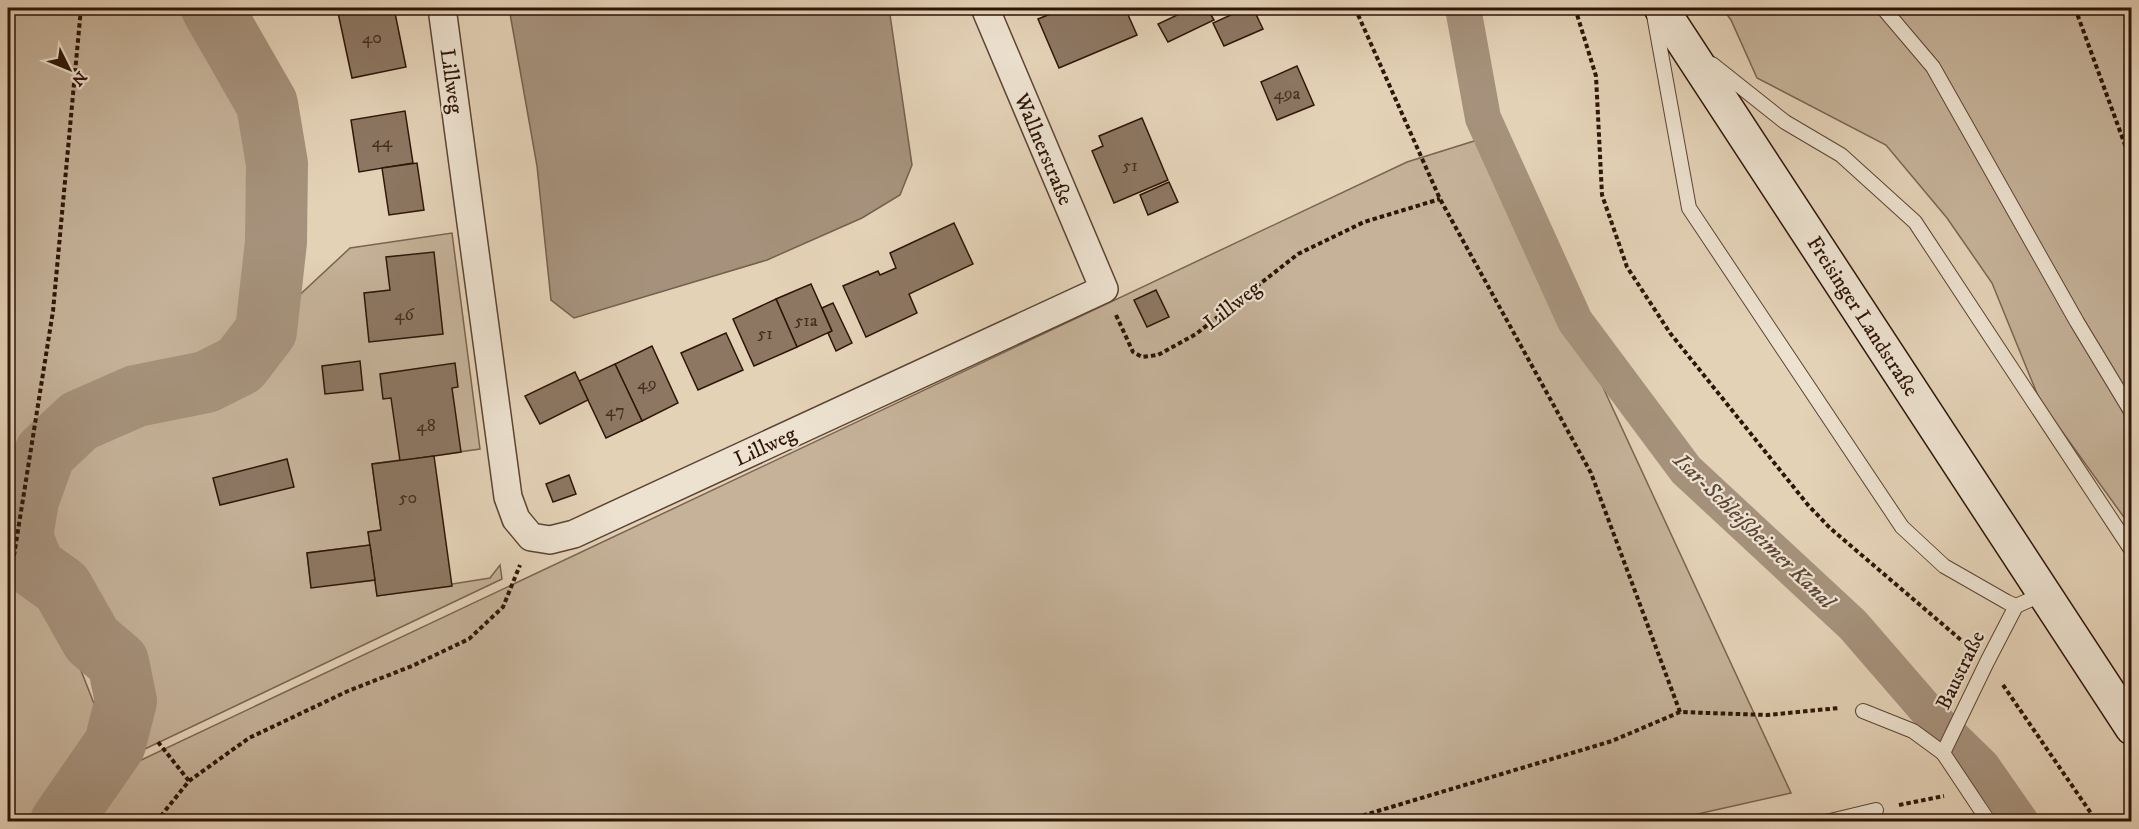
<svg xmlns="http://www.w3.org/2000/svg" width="2139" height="829" font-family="'IM FELL DW Pica',serif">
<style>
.green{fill:#c5b299;stroke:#7a6450;stroke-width:1.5}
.water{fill:#a6927c;stroke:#76604e;stroke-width:1.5}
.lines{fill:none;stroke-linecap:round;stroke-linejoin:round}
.canal{stroke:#a6927c;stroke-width:36}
.river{stroke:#a6927c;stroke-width:62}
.building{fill:#8d7763;stroke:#2e1508;stroke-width:1.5}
.service-casing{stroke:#5c4434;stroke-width:16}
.minor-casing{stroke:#5c4434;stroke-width:30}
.secondary-casing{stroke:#2e1508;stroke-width:36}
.path{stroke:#2e1508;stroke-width:4;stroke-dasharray:4.5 3;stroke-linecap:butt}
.service{stroke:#ede2d0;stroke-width:14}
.minor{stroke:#ede2d0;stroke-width:27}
.secondary{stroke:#ede2d0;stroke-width:33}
.labels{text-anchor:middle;stroke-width:4.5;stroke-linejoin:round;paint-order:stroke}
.number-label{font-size:18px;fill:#462e1f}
.street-label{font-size:21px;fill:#2e1508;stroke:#ede2d0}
.water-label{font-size:22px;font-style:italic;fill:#5e4736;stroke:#ede2d0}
</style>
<rect width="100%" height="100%" fill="#e4d2b7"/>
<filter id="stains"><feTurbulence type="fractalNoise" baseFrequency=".00333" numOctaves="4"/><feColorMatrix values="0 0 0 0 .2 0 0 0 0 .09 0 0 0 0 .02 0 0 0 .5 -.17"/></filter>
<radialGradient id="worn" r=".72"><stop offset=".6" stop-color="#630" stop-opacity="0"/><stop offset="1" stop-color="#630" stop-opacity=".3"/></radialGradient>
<g class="green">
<path d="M8,8H227L264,69L299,213L289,267L219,365L8,454Z"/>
<path d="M1722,8H2131V527L2040,401L1992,283L1947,218L1886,145L1757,78L1731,20Z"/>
<path d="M1487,137L1791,793L1662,822L8,821V484L120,770L1407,162Z"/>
<path d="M452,233L480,449L372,464L381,530L368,532L370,545L307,553L311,587L375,580L377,596L490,578L500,565L502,579L124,759L139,725L137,689L128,661L108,628L75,588L56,557L45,518L46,484L88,434L209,398L254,373L291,303L350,248Z"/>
</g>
<path class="water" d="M509,8H889L912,165L900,195L862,218L767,260L574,318L551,300L537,166Z"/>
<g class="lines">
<path class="canal" d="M1463,8L1483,118L1575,321L1686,470L1853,625L1937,722L1982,766L2021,822"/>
<path class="river" d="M61,822L115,744L126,701L118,662L92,640L62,587L34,567L22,537L28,500L45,453L79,421L136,396L206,382L240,365L266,331L276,242L277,164L267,104L212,8"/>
</g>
<g class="building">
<path d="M337,8H394L406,67L352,78Z"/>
<path d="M1065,8H1125L1137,35L1059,68L1038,19Z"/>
<path d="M1192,8H1207L1214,20L1168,42L1158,24Z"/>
<path d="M1246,8H1253L1263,29L1224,46L1213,23Z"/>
<path d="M1297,66L1314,105L1277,120L1261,82Z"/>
<path d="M405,111L413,163L359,172L351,120Z"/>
<path d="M1142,118L1168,180L1114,203L1092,151L1103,146L1099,136Z"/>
<path d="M417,163L424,210L389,215L382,168Z"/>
<path d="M1169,182L1178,202L1148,215L1140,195Z"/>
<path d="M954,223L973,264L909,294L917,313L866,337L843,286L878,271L880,275L896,268L890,253Z"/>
<path d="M434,252L443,334L369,342L364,293L390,290L386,257Z"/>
<path d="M811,284L832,331L797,347L776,299Z"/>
<path d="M1156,290L1169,317L1147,327L1134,300Z"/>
<path d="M776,299L797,347L754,366L733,319Z"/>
<path d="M833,303L852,343L836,351L828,333L832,331L822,308Z"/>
<path d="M726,333L743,370L698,390L681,353Z"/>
<path d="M652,346L678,403L642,421L615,364Z"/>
<path d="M360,361L363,390L325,394L322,366Z"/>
<path d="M455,363L458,387L452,388L461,452L400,461L391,398L383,399L380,374Z"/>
<path d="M615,364L642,421L606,438L579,381Z"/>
<path d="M575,372L588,400L540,424L525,396Z"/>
<path d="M434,456L452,586L377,596L368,532L381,530L372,464Z"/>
<path d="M287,459L294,487L220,505L213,478Z"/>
<path d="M569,475L576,494L553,502L546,484Z"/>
<path d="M370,545L375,580L311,588L307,553Z"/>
</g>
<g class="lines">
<g class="service-casing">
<g id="service">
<path d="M1883,8L1933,67L2077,322L2132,413"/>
<path d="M1654,15L1689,208L1902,527L1944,566L2007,602L2016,606L2043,594"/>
<path d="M1712,64L1785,122L1841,155L1915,222L2132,551"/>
<path d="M1863,711L1913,731L1943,753"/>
<path d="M1826,822L1876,810"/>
<path d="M1989,822L1943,753L1987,662L2016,606"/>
</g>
</g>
<g class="minor-casing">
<path id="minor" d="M442,8L508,497L516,519L531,537L550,540L574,534L1104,289L985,8"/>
</g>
<g class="secondary-casing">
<path id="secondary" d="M1661,8L2132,728"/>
</g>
<g class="path">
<path d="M1355,8L1440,199L1591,473L1680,712"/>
<path d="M1575,8L1596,76L1602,195L1627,267L1670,333L1808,505L1830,528L1968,646"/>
<path d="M2075,8L2132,164"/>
<path d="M1116,315L1133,352L1142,357L1158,355L1196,334L1298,254L1364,222L1440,199"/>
<path d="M8,593L53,311L81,8"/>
<path d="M2003,685L2097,822"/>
<path d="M158,742L189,781"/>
<path d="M1899,805L1944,796"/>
<path d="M156,822L189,781L249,738L348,691L412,666L469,639L503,607L520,565"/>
<path d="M1341,822L1612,741L1680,712L1767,715L1839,708"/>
</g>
<use href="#service" class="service"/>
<use href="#minor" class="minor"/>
<use href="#secondary" class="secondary"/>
</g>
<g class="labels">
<g class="number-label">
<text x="372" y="43">40</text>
<text x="1287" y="99">49a</text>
<text x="382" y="147">44</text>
<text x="1130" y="171">51</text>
<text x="404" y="320">46</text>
<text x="806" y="326">51a</text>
<text x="765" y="339">51</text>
<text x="647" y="389">49</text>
<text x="615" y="416">47</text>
<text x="426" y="431">48</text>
<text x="408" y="503">50</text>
</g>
<g class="street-label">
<text transform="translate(452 81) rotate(82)" y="7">Lillweg</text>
<text transform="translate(1044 149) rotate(67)" y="7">Wallnerstraße</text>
<text transform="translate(1232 305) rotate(-38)" y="7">Lillweg</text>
<text transform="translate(1863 316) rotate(57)" y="7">Freisinger Landstraße</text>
<text transform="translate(765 446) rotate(-25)" y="7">Lillweg</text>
<text transform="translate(1960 670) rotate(-64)" y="7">Baustraße</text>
</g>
<g class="water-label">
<text transform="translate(1755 530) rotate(44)" y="8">Isar-Schleißheimer Kanal</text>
</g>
</g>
<rect width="2139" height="829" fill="none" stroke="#e4d2b7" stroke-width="30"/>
<rect x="9" y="9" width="2121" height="811" fill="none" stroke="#2e1508" stroke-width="3"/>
<rect x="15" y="15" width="2109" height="799" fill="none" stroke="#2e1508" stroke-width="1.5"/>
<g transform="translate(69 69) rotate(133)" stroke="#ede2d0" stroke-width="4.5" paint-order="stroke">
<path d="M0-4.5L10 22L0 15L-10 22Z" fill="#2e1508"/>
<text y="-9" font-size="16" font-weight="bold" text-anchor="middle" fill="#2e1508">N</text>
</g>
<rect width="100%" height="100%" filter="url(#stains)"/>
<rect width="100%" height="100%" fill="url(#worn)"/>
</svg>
